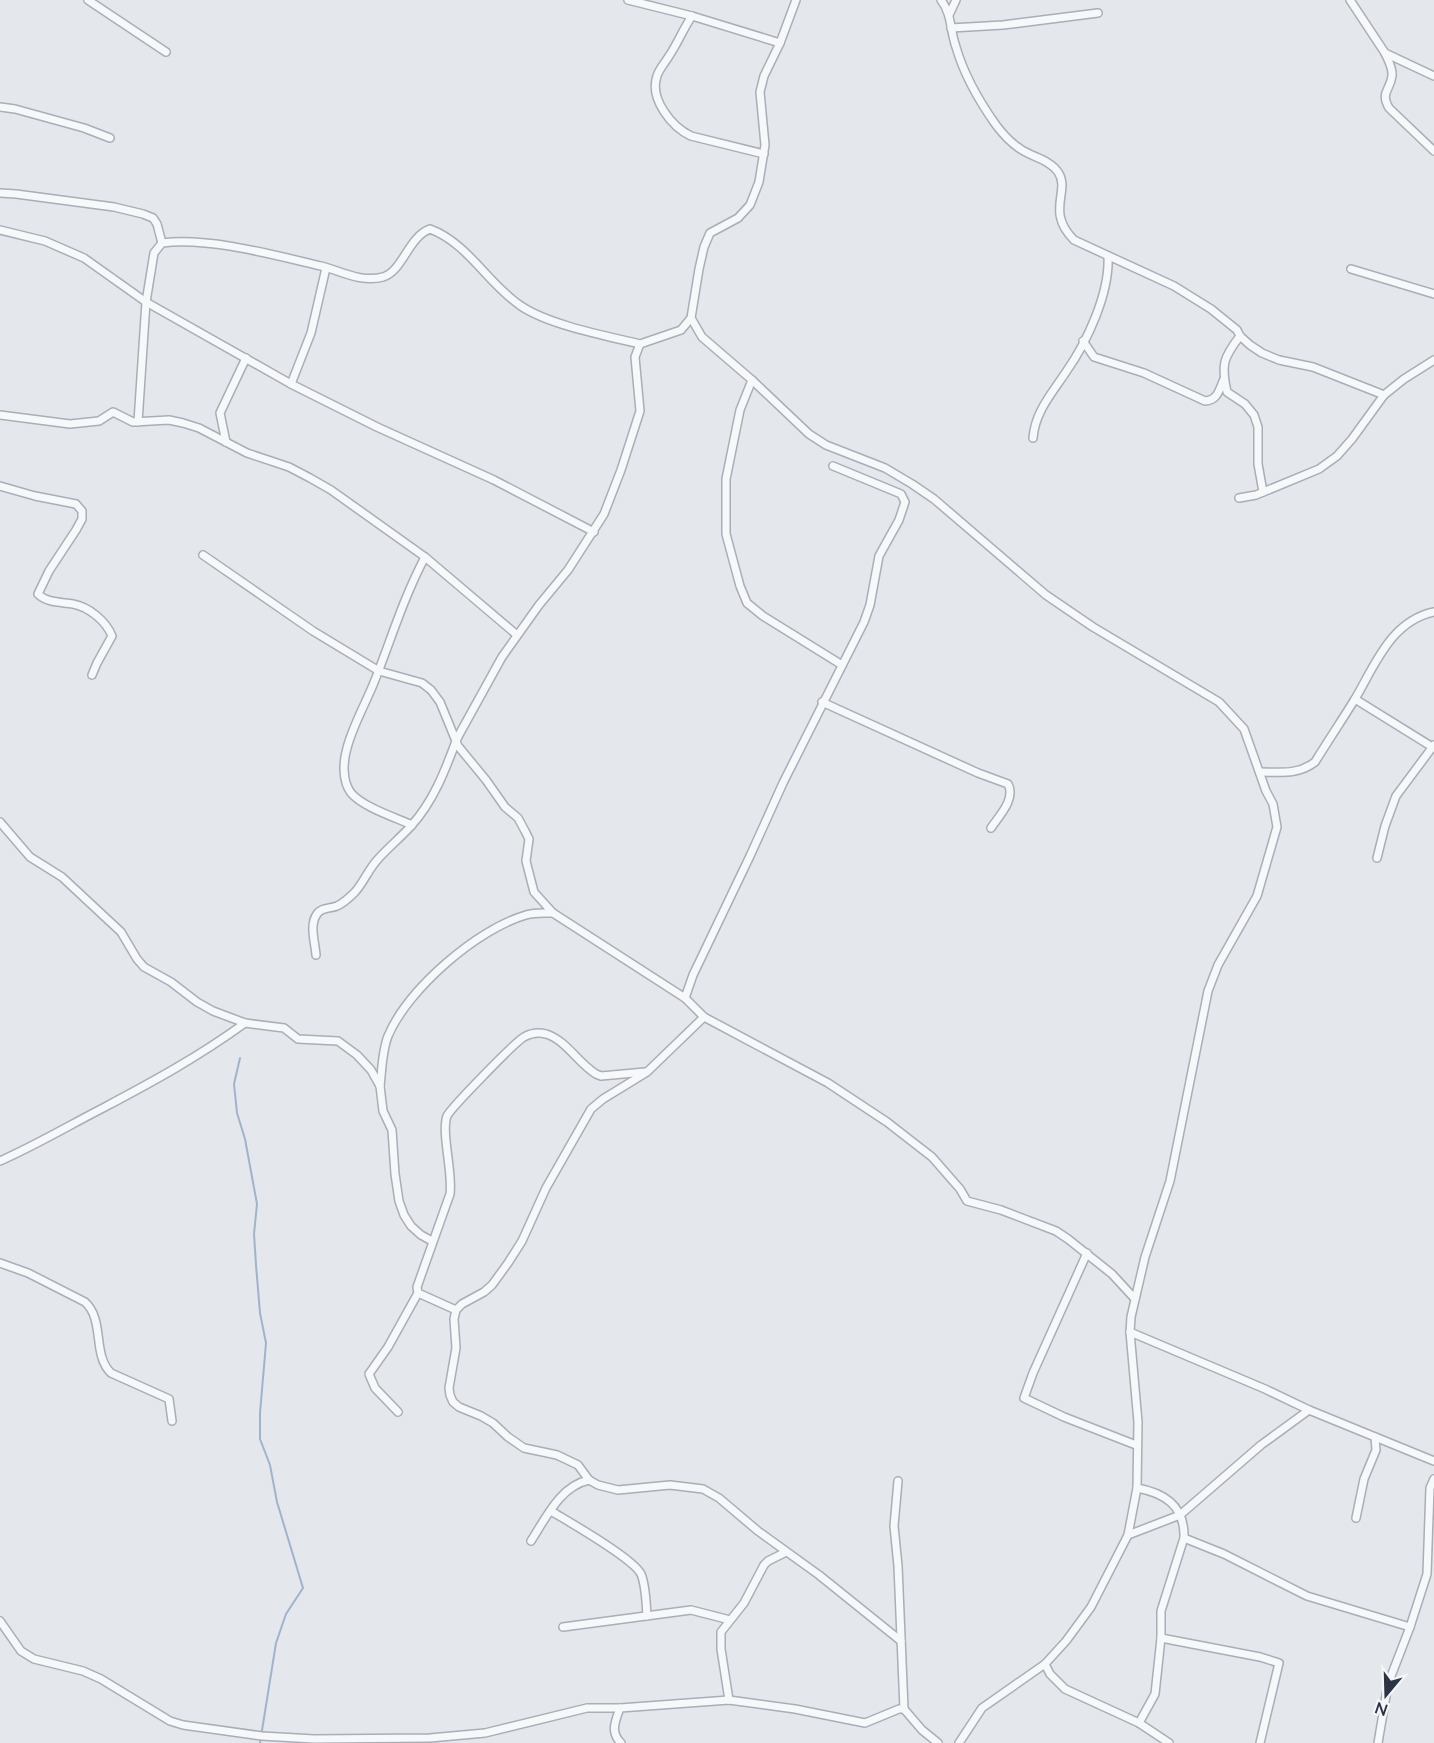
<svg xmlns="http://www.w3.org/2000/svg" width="1434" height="1743" font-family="Lato,sans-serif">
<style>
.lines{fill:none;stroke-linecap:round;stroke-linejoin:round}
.stream{stroke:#9fb4cc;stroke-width:2}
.street-casing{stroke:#a9aeb7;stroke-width:10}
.street{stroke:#f7f8fa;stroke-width:7}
</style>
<rect width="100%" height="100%" fill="#e4e7ec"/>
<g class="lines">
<path class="stream" d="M240,1058L234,1084L237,1113L245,1139L257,1204L254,1234L256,1265L260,1313L266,1343L260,1413V1439L270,1465L277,1502L303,1588L286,1614L276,1643L260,1743"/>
<g class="street-casing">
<g id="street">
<path d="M88,0L166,52"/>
<path d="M628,0L692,16L780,43"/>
<path d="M796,0L780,43L764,76L760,92L765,145L759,182L750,205L738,218L710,233L704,247L699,269L691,318L702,337L752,380L809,434L826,445L885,468L912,484L934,499L1046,595L1093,627L1219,702L1244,729L1266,791L1273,804L1277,827L1257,896L1218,965L1208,991L1170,1181L1145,1257L1131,1317L1130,1332L1138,1422L1137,1488L1128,1535L1091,1607L1066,1641L1045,1664L982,1708L959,1743"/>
<path d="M941,0C952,14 950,31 956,47C964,75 979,101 996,125C1002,133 1010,142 1019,148C1031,157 1049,159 1058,172C1071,191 1045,211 1074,240L1174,286L1211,309L1237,330L1240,336L1250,345L1262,353L1279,360L1313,367L1384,395"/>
<path d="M1350,0L1385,53L1434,76"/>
<path d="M950,13L956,0"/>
<path d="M692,16C683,29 678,43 669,56C665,63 659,69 657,76C649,99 672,127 691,136L764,154"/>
<path d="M951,28L1003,25L1098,13"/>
<path d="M1385,53C1388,60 1393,68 1392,76C1390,91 1380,92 1389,108L1434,151"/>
<path d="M0,107L15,109L84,128L110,138"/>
<path d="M0,193L16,194L114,207L143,214L153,218L157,224L162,243"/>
<path d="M0,230L45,241L84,258L146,302L291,384L377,427L494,480L594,532"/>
<path d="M1351,269L1434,294"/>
<path d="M691,318L681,330L640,344L635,357L640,411L621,470L604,514L568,570L539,605L502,657L460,733L456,741L458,746L486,780L505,807L518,818L525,831L529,839L526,861L534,892L553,913L685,998L704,1017L828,1083L887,1122L932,1157L960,1189L967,1201L1001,1210L1056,1231L1068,1239L1112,1274L1135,1299"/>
<path d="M1240,336C1223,358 1221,365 1227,392L1245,404L1254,415L1258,427V464L1263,492"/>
<path d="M1083,341L1094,357L1144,373L1205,401C1218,400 1219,390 1224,379"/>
<path d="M752,380L740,410L726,479V534L740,586L747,603L763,616L842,665"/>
<path d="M291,384L311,333L326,268"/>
<path d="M0,415L70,424L99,421L113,412L133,422L169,420L183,423L199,428L247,453L289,467L310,478L331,490L425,557L517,635"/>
<path d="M138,422L146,302L154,253L162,243C209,237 274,255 321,266C341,271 361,283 383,277C403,271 408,237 430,229C468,243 488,284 521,306C549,325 607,336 640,344"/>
<path d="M1033,438C1035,412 1052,393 1066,372C1087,342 1110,293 1108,256"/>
<path d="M226,442L220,413L246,358"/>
<path d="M0,486L35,496L76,504L82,511V519L76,530L49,571L38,594C47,603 61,602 73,604C89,607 106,621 112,636L97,663L92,675"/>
<path d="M1239,498L1256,495L1319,469L1337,456L1352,439L1384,395L1404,379L1434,360"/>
<path d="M203,555L313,631L379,671L422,683L431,690L440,702L456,741C445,771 433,802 411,826C401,837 389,847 379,858C369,868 364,882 355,892C350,897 344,903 337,906C329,909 322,907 317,914C309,925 315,942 316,955"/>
<path d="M1355,699L1434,748"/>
<path d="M822,702L978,773L1008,784C1016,799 999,816 991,828"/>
<path d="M1260,772C1281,772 1298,775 1315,762C1328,741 1342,720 1355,699C1375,665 1391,621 1434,612"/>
<path d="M0,822L30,857L62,877L121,932L137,959L144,967L171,982L197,1002L213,1011L245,1023L284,1028L298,1039L338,1041L357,1055L371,1070L380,1086L383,1111L392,1130L395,1174L399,1201L404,1215L411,1226L421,1235L432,1241"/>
<path d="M412,825C394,817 363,807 351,793C342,781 343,762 347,748C353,725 366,703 375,680C392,637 403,599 425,557"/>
<path d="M1377,858L1385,826L1396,796L1434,745"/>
<path d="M685,998L693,975L750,856L783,783L864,622L870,605L879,556L899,520L905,502L901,494L833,466"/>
<path d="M704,1017L647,1072L603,1099L591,1109L546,1188L522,1241L508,1263L492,1285L484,1292L462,1304L456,1310L454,1319L456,1348L449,1388L450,1395L453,1402L459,1407L481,1416L493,1423L508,1437L524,1448L557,1455L578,1465L589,1480L598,1485L618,1490L670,1485L703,1489L719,1498L758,1531L819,1575L901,1641"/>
<path d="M380,1086C382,1070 382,1051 388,1036C408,989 477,929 526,915C535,912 544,913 553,913"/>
<path d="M0,1161C36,1145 68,1126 103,1108C154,1081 198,1057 245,1023"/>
<path d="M1087,1253L1033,1373L1024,1398L1064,1417L1136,1445"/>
<path d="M0,1263L28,1273L85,1302C105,1320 92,1355 111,1373L169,1399L172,1421"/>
<path d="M456,1310L418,1293L417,1287L450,1194C453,1172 441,1133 447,1116C450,1109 515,1042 524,1037C531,1033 538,1032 546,1034C566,1040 578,1063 596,1074L601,1076L645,1072"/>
<path d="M1130,1332L1265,1389L1309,1410L1434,1461"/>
<path d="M398,1412L375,1388L369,1374L388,1347L418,1293"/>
<path d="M898,1481L894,1526L898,1566L904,1709"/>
<path d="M1137,1488C1165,1493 1185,1506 1184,1538L1161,1611V1638L1155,1694L1139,1723"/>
<path d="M551,1511C569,1522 633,1558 641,1574C646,1586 646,1603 647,1616"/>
<path d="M1356,1518L1364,1479L1376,1450L1375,1437"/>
<path d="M1128,1535L1180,1515L1261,1445L1309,1410"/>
<path d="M1184,1538L1224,1554L1307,1596L1410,1627"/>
<path d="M531,1541C546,1518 560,1486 589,1480"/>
<path d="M0,1621L21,1651L34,1659L83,1671L101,1679L170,1721L183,1725L262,1736L314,1739L430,1738L485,1733L587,1708H620L729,1700L795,1709L865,1723L899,1709H904L922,1730L938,1743"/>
<path d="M563,1627L691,1610L730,1620"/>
<path d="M1161,1638L1260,1657L1279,1663L1260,1743"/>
<path d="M1045,1664L1050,1674L1065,1689L1139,1723L1169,1743"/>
<path d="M729,1700L721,1649V1632L744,1603L764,1565L768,1561L786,1552"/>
<path d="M620,1708C615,1722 610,1732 621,1743"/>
<path d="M1378,1743L1388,1684L1410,1627L1427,1574L1430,1488L1434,1479"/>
</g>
</g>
<use href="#street" class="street"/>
</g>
<g transform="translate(1386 1695) rotate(199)" stroke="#f4f6f9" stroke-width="4.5" paint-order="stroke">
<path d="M0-4.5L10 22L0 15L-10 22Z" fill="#2b3445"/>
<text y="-9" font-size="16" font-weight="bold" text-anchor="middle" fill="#2b3445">N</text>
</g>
</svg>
